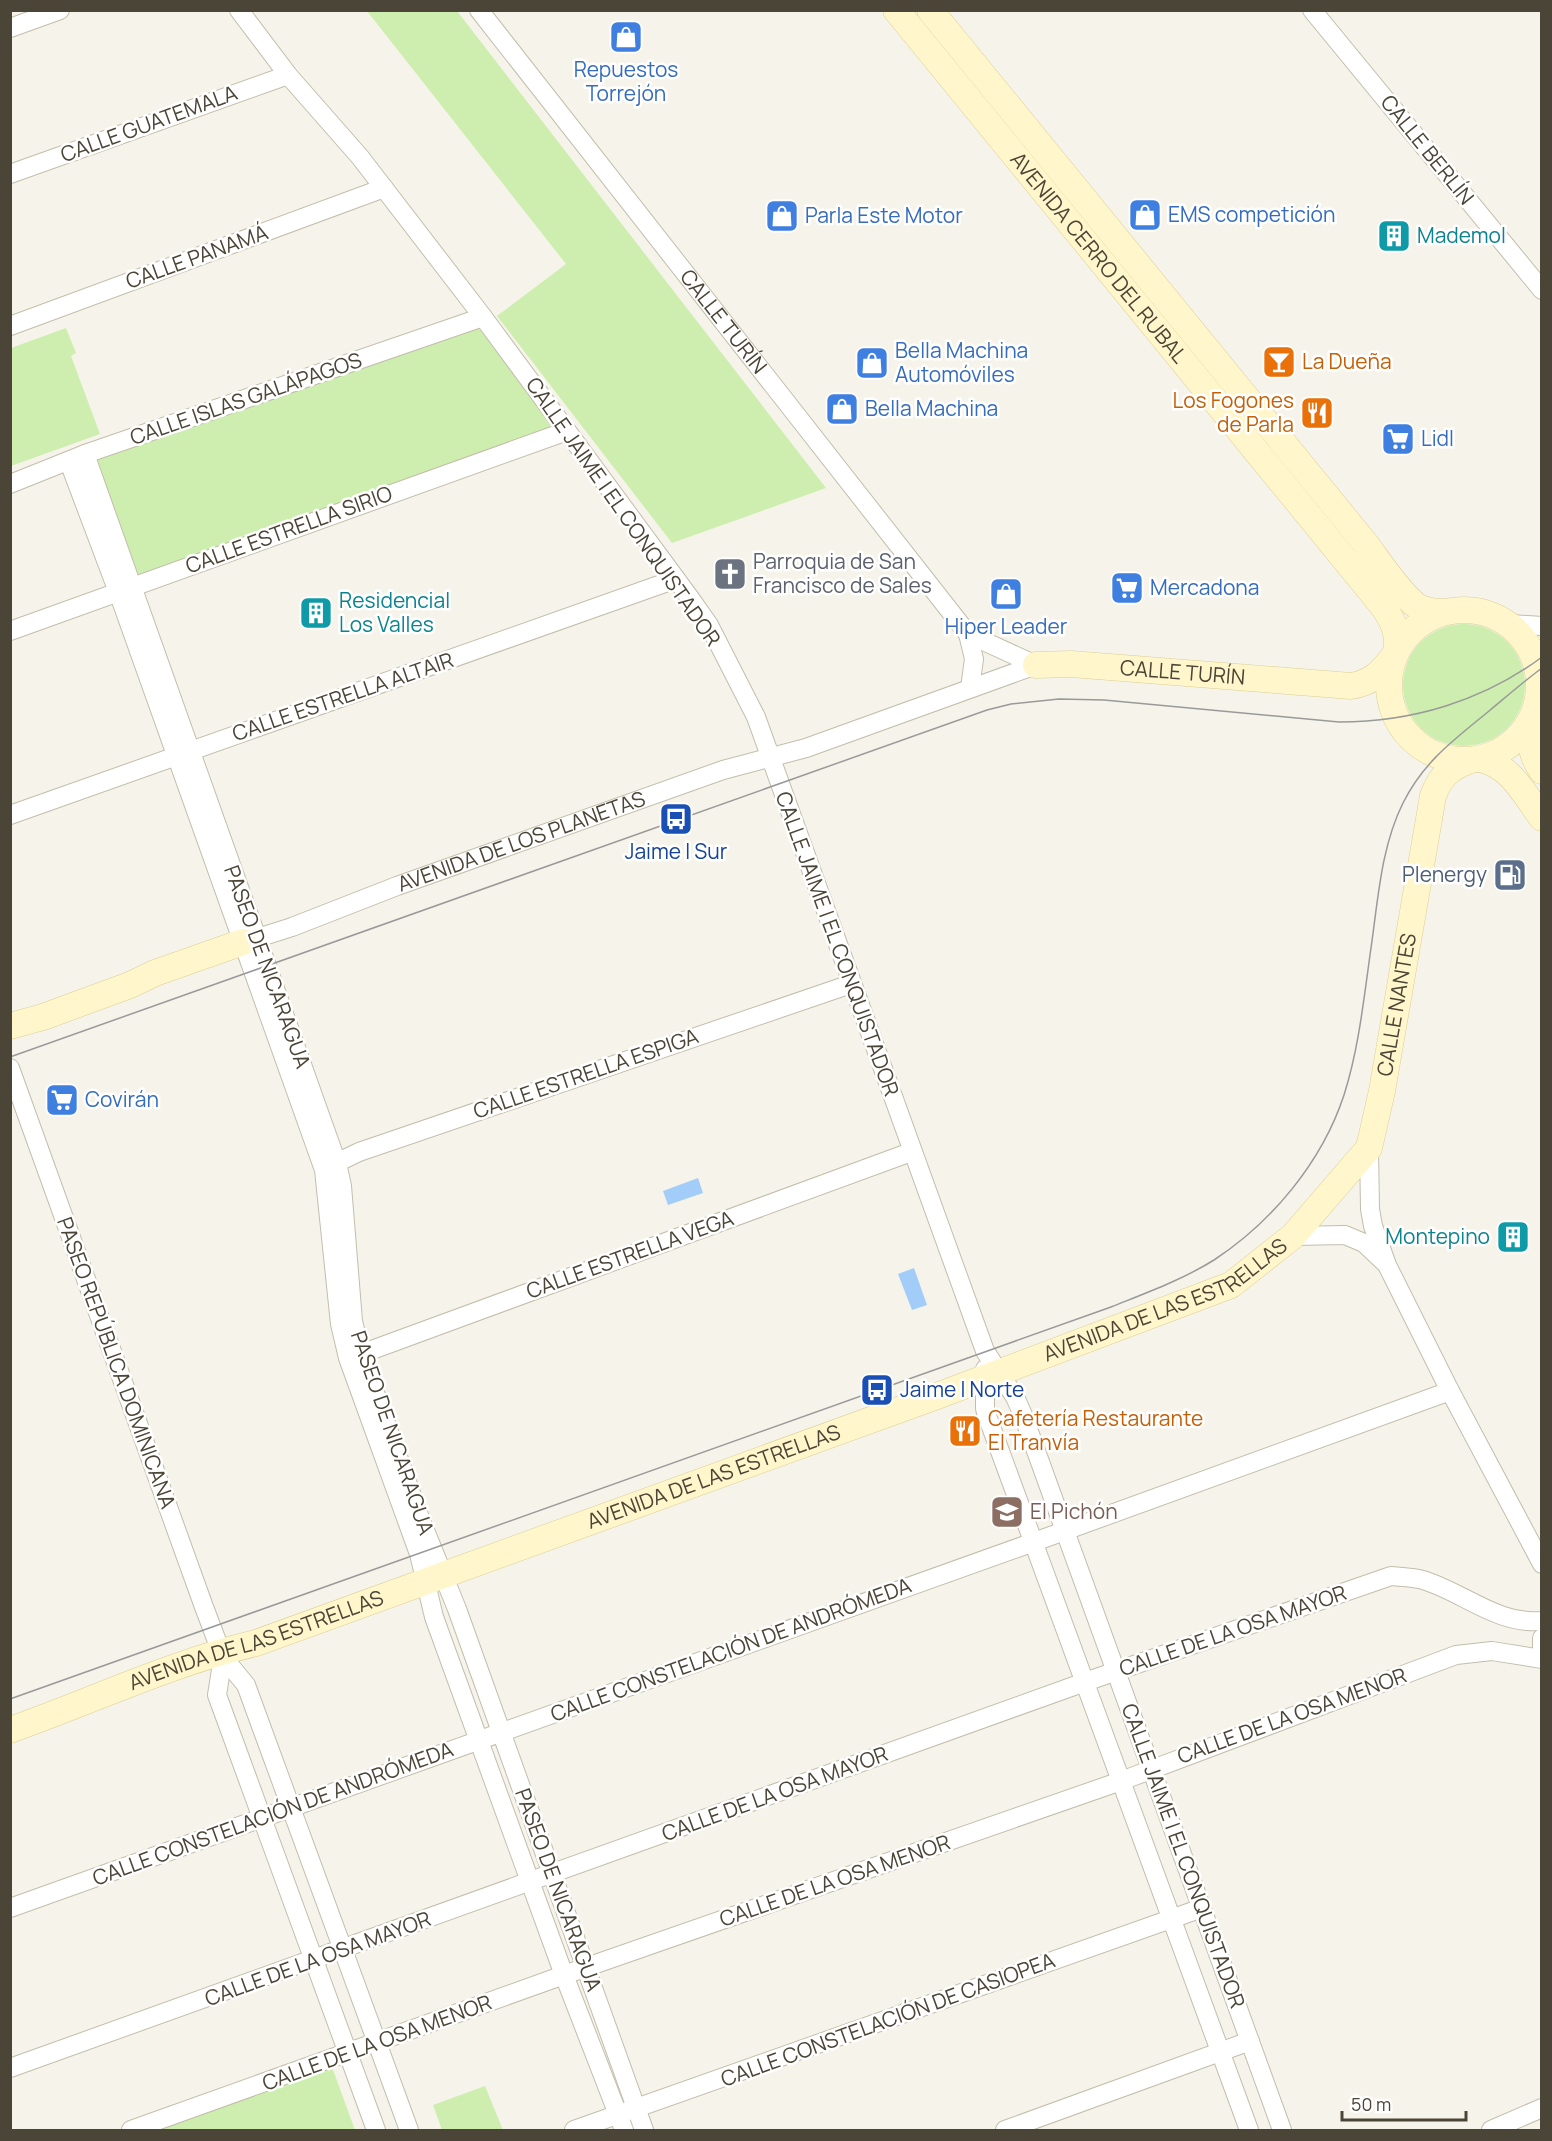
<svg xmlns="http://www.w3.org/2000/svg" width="1552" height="2141" font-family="Manrope,sans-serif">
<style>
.green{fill:#cdeeaf}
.water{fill:#a1cdf8}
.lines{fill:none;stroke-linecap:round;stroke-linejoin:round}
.street-casing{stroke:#c3bdab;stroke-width:20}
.secondary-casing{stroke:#dbce95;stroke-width:27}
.street{stroke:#fff;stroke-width:18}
.secondary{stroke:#fff7cb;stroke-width:26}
.tram{stroke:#999;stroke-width:1.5}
.labels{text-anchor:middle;stroke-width:5;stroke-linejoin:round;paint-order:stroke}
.shop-label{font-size:21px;fill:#366cbe;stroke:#fff;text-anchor:start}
.street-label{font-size:21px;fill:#4b4537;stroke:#fff}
.culture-label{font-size:21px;fill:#0d838f;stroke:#fff;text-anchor:start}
.food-label{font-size:21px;fill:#c56008;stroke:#fff;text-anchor:start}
.worship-label{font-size:21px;fill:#5b616d;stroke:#fff;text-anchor:start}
.transit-label{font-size:21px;fill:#164399;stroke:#fff}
.service-label{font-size:21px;fill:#4e5e75;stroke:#fff;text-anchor:end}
.education-label{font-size:21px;fill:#785e54;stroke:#fff;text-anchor:start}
</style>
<rect width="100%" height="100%" fill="#f6f4ea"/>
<g class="green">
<path d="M367,11H457L826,488L672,543L497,316L566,264Z"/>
<path d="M483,318L565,430L130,586L87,463Z"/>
<path d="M66,328L76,353L71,356L100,434L11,466V348Z"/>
<circle cx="1464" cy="685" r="61"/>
<path d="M332,2067L355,2130H154Z"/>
<path d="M485,2086L503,2130H442L433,2105Z"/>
</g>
<g class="water">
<path d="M698,1178L703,1193L668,1205L663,1191Z"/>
<path d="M914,1268L927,1305L912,1310L898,1274Z"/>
</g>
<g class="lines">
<g class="street-casing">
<g id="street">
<path d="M239,10L288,75L360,157L483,317L690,598L709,625L756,717L985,1351L1015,1397L1023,1415L1282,2130"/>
<path id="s1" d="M479,10L968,634L974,659L970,688"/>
<path d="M1312,10L1542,290"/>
<path d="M10,28L60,10"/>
<path d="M10,174L288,75"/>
<path d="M10,326L384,188"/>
<path d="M85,454L337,1163L342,1186L353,1321L361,1354L420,1518L457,1609L644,2130"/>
<path d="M69,462L118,592L324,1170L340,1324L348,1358L419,1554L434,1617L564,1975L624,2130"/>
<path d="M10,484L85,454L483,317"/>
<path d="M1510,624L1542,626"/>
<path d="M10,631L567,431"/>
<path d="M968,634L1036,665"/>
<path d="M10,815L676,579"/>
<path id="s2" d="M245,942L292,927L397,886L723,770L806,748L1036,665"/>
<path d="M10,1068L204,1607L223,1657L246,1685L409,2130"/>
<path d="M1369,1148L1370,1209L1373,1226L1387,1265L1450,1391L1542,1564"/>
<path d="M326,1168L359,1152L851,984"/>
<path d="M1293,1236L1345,1235L1364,1243L1384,1262"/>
<path d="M350,1358L911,1152"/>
<path d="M985,1369V1408L986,1413L1249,2130"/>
<path d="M1542,1638V1647"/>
<path d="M223,1657L217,1695L376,2130"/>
<path d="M10,1908L1034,1542L1450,1391"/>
<path d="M10,2068L1085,1682L1391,1576C1401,1577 1413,1577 1423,1580C1463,1592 1497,1625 1542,1621"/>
<path d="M131,2130L564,1975L1121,1781L1456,1655L1492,1651L1542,1659"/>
<path d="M574,2130L1202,1908"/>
<path d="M1005,2130L1250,2041"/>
<path d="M1491,2130L1542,2108"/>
</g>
</g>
<g class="secondary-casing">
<g id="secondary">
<path id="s3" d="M896,10L1382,605C1393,620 1398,631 1397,651"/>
<path d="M930,10L1365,543C1378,560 1400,594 1417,606C1425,611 1435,612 1444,612"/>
<circle cx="1464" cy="685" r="75"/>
<path id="s4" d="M1036,665L1071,664L1351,686C1371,683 1381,673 1393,657"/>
<path d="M1532,719C1529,738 1530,754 1542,771"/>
<path d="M1479,759C1510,764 1524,794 1542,818"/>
<path d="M10,1026L43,1017L130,985L155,973L243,942"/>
<path id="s5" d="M10,1730C92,1701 171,1663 256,1643L937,1396L1231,1285L1293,1236L1369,1148L1382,1091L1433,796C1440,777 1449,768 1468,761"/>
</g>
</g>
<use href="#street" class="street"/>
<use href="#secondary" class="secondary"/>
<g class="tram">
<path d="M10,1057L987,710L1011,704L1059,699L1104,700L1339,722C1412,722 1483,701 1542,657"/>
<path d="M10,1699L1111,1307C1146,1293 1182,1280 1214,1260C1272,1222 1322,1162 1344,1095C1359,1048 1364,997 1371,948C1378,900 1381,847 1403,803C1424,761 1454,740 1489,711C1506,697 1523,682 1542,668"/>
</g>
</g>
<defs>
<g id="shop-square" transform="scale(1.725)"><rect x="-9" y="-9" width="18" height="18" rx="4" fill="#3f7fe0" stroke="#fff"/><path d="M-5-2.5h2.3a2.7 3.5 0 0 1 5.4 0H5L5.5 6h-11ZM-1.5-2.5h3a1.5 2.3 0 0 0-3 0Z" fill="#fff"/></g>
<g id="building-square" transform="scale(1.725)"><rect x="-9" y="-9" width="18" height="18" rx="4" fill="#0f9aa8" stroke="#fff"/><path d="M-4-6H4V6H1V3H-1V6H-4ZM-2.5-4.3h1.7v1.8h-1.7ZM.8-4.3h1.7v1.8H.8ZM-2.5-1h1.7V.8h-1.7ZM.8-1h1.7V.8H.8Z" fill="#fff"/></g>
<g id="bar-square" transform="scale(1.725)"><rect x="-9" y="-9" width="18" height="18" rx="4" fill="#e8710a" stroke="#fff"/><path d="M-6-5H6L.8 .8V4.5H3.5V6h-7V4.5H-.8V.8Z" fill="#fff"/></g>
<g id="restaurant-square" transform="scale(1.725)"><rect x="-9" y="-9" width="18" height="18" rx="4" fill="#e8710a" stroke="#fff"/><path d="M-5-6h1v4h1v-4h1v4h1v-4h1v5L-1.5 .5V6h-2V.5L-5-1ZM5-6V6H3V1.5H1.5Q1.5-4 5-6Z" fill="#fff"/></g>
<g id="supermarket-square" transform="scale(1.725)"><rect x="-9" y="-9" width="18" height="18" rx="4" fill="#3f7fe0" stroke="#fff"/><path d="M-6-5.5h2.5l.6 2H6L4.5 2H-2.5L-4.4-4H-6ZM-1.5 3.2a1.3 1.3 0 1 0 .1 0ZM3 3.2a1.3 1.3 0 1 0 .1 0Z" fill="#fff"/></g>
<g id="church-square" transform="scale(1.725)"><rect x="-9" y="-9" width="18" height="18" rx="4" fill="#6b7280" stroke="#fff"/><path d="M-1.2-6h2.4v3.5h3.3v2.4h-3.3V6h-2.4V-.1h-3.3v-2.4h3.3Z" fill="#fff"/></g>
<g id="bus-square" transform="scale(1.725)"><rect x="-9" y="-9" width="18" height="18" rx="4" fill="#1a4fb4" stroke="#fff"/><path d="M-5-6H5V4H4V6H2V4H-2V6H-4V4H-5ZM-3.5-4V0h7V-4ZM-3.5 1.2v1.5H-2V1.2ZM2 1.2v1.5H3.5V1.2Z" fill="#fff"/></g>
<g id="fuel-square" transform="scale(1.725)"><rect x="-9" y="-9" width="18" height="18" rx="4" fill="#5c6f8a" stroke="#fff"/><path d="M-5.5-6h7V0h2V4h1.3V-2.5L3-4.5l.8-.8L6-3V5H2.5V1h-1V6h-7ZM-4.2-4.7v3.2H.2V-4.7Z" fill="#fff"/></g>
<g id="school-square" transform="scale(1.725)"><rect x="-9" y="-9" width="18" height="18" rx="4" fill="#8d6e63" stroke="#fff"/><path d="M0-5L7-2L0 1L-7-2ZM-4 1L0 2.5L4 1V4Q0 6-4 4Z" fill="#fff"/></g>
</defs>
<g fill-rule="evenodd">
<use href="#shop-square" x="626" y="37"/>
<use href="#shop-square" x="1145" y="215"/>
<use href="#shop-square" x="782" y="216"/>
<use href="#building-square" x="1394" y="236"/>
<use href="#bar-square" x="1279" y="362"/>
<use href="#shop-square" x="872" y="363"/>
<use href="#shop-square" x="842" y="409"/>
<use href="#restaurant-square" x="1317" y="413"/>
<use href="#supermarket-square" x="1398" y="439"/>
<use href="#church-square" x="730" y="574"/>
<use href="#supermarket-square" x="1127" y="588"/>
<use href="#shop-square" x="1006" y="594"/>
<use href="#building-square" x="316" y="613"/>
<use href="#bus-square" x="676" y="819"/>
<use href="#fuel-square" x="1510" y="875"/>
<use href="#supermarket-square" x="62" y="1100"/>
<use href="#building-square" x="1513" y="1237"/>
<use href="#bus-square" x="877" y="1390"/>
<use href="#restaurant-square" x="965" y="1431"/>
<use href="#school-square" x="1007" y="1512"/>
</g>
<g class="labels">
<g class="shop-label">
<text x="626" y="77" text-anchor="middle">Repuestos<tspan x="626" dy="24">Torrejón</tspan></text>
<text x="1168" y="222">EMS competición</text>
<text x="805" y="223">Parla Este Motor</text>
<text x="895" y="358">Bella Machina<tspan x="895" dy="24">Automóviles</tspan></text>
<text x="865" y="416">Bella Machina</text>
<text x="1421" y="446">Lidl</text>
<text x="1150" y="595">Mercadona</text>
<text x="1006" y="634" text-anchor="middle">Hiper Leader</text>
<text x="85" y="1107">Covirán</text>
</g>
<g class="street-label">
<text transform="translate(149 124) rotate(-20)" y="7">CALLE GUATEMALA</text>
<text transform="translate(1427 150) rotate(51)" y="7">CALLE BERLÍN</text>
<text transform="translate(197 257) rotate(-20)" y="7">CALLE PANAMÁ</text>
<text dy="7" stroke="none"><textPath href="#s3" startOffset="320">AVENIDA CERRO DEL RUBAL</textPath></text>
<text dy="7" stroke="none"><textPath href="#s1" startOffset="396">CALLE TURÍN</textPath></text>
<text transform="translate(246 399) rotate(-19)" y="7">CALLE ISLAS GALÁPAGOS</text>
<text transform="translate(623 512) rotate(55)" y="7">CALLE JAIME I EL CONQUISTADOR</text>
<text transform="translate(289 530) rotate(-20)" y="7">CALLE ESTRELLA SIRIO</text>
<text dy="7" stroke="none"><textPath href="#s4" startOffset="147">CALLE TURÍN</textPath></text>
<text transform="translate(343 697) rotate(-19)" y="7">CALLE ESTRELLA ALTAIR</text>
<text dy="7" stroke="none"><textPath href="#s2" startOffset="294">AVENIDA DE LOS PLANETAS</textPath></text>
<text transform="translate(837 944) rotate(70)" y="7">CALLE JAIME I EL CONQUISTADOR</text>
<text transform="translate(267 967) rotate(70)" y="7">PASEO DE NICARAGUA</text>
<text dy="7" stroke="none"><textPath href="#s5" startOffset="1641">CALLE NANTES</textPath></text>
<text transform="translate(586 1074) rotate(-19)" y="7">CALLE ESTRELLA ESPIGA</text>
<text transform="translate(630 1255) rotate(-20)" y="7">CALLE ESTRELLA VEGA</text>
<text dy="7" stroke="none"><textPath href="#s5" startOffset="1234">AVENIDA DE LAS ESTRELLAS</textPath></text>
<text transform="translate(116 1363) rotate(70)" y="7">PASEO REPÚBLICA DOMINICANA</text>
<text transform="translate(392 1433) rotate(71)" y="7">PASEO DE NICARAGUA</text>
<text dy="7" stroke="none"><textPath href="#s5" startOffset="748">AVENIDA DE LAS ESTRELLAS</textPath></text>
<text transform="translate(1233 1631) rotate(-19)" y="7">CALLE DE LA OSA MAYOR</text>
<text dy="7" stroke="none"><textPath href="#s5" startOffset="262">AVENIDA DE LAS ESTRELLAS</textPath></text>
<text transform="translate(731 1650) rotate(-20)" y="7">CALLE CONSTELACIÓN DE ANDRÓMEDA</text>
<text transform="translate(1292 1716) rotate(-20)" y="7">CALLE DE LA OSA MENOR</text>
<text transform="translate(775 1794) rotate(-20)" y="7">CALLE DE LA OSA MAYOR</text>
<text transform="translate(273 1814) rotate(-20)" y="7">CALLE CONSTELACIÓN DE ANDRÓMEDA</text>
<text transform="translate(1183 1856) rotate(70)" y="7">CALLE JAIME I EL CONQUISTADOR</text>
<text transform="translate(835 1881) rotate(-19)" y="7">CALLE DE LA OSA MENOR</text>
<text transform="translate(558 1890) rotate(70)" y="7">PASEO DE NICARAGUA</text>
<text transform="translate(318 1959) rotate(-20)" y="7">CALLE DE LA OSA MAYOR</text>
<text transform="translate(888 2020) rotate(-20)" y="7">CALLE CONSTELACIÓN DE CASIOPEA</text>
<text transform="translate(377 2043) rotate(-20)" y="7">CALLE DE LA OSA MENOR</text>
</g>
<g class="culture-label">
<text x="1417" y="243">Mademol</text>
<text x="339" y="608">Residencial<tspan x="339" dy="24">Los Valles</tspan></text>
<text x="1490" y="1244" text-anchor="end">Montepino</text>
</g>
<g class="food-label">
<text x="1302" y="369">La Dueña</text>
<text x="1294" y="408" text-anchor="end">Los Fogones<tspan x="1294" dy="24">de Parla</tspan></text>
<text x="988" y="1426">Cafetería Restaurante<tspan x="988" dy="24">El Tranvía</tspan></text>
</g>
<g class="worship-label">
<text x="753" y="569">Parroquia de San<tspan x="753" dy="24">Francisco de Sales</tspan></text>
</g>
<g class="transit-label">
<text x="676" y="859">Jaime I Sur</text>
<text x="900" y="1397" text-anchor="start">Jaime I Norte</text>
</g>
<g class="service-label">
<text x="1487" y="882">Plenergy</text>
</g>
<g class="education-label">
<text x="1030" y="1519">El Pichón</text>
</g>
</g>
<rect width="1552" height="2141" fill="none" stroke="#4b4537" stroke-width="24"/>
<path d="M1342 2111v9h124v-9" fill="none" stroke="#4b4537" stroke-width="3"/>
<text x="1351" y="2111" font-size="18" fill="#4b4537" stroke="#ffffff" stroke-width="4.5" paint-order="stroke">50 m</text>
</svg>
